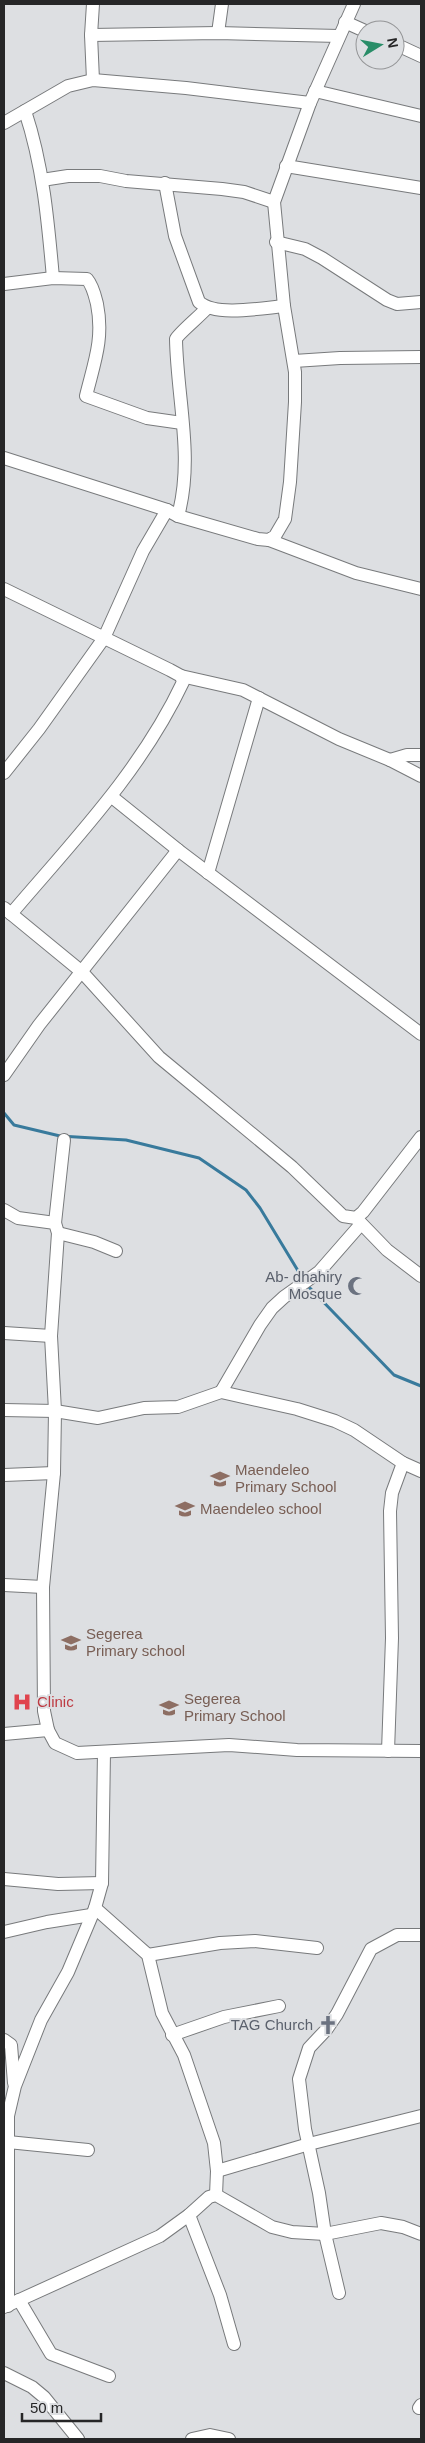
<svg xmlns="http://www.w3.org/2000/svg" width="425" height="2443" font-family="Arial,sans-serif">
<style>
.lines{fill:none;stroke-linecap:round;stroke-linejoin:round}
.stream{stroke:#387a9c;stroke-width:3}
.street-casing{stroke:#787a7c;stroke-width:14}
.street{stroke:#fff;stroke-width:12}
.labels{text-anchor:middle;stroke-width:4;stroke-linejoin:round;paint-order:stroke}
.worship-label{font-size:15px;fill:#5b616d;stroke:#dddfe2;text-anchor:end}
.education-label{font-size:15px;fill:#785e54;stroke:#dddfe2;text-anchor:start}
.health-label{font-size:15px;fill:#be3a42;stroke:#dddfe2;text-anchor:start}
</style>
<rect width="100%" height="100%" fill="#dddfe2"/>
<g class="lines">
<g class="stream">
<path d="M4,1113L14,1125L60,1136L126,1140L199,1158L246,1190L260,1208L303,1279"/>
<path d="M306,1284L394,1375L421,1386"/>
</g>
<g class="street-casing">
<g id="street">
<path d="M345,22L365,31"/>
<path d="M218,33L222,4"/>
<path d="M91,35L218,33L339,36"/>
<path d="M395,44L421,56"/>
<path d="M93,80L91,35L93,4"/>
<path d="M315,91L421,116"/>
<path d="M25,111C43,165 48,221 53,278"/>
<path d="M4,123L68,86L93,80L186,88L310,103"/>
<path d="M286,166L421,188"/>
<path d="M42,180L68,176H100L126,181L222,189L244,192L274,202"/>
<path d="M165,183L175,236L199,302C216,317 262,308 284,306"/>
<path d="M276,242L305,249L322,258L387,300L397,304L421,302"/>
<path d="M4,284L53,278L87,279C93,286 95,296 97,304C104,339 94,363 86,396L147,418L182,423"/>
<path d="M294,361L340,358L421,357"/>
<path d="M4,458L167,510L178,516L258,539L269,540L275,536L285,519L290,482L295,402V372L284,306L274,202L310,103L354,4"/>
<path d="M178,516C194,458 177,398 176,339C178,334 201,315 207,308"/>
<path d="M269,540L356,573L421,589"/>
<path d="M4,589L170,670L181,676L183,682C141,771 74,840 11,914"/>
<path d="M181,676L243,690L339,739L390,760L421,776"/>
<path d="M390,760L407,755H421"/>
<path d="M4,773L39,729L104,638L143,551L167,510"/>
<path d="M112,797L178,850L421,1034"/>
<path d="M208,873L259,698"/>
<path d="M4,908L82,972L159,1057L292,1167L343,1216L356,1218L363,1212L421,1137"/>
<path d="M4,1075L39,1025L178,850"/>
<path d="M4,1210L18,1218L55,1223L58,1233L51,1336L55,1411L54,1473L43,1587L44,1711L48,1730L55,1743L77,1753L229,1745L297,1750L421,1751"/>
<path d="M356,1218L387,1250L421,1276"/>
<path d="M55,1223L64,1140"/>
<path d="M58,1233L94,1242L116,1251"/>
<path d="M4,1333L51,1336"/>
<path d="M221,1392L260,1325L272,1308L284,1297L319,1272L361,1224"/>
<path d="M4,1410L55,1411L98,1418L144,1408L178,1407L221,1392L297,1409L335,1421L354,1430L403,1463L421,1471"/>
<path d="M4,1475L54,1473"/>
<path d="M4,1585L43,1587"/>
<path d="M4,1734L48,1730"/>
<path d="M388,1751L392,1638L390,1511L392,1493L403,1463"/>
<path d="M4,1879L58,1884L102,1883"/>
<path d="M95,1908L148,1955L162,2013L184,2055L214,2143L217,2171L216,2195"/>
<path d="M4,1932L47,1922L91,1915"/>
<path d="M148,1955L220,1943L255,1941L317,1948"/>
<path d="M172,2035L224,2017L279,2006"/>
<path d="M4,2040L11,2045L14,2083"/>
<path d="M8,2142L88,2150"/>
<path d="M217,2171L309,2144L421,2116"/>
<path d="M189,2215L220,2295L234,2344"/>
<path d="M339,2293L325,2234L319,2193L305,2129L299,2079L309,2048L326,2030L337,2014L371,1949L397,1935H421"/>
<path d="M19,2300L51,2354L109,2376"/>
<path d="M8,2306V2116L15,2086L41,2020L68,1972L95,1908L102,1883L104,1752"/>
<path d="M4,2307L160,2236L189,2215L209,2197L216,2195L272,2227L292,2232L325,2234L381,2223L403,2227L421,2234"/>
<path d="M4,2373L32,2387L44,2397L78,2439"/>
<path d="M419,2408L421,2405"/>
<path d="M192,2439L210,2435L229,2439"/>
</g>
</g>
<use href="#street" class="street"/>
</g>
<defs>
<g id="mosque-bare" transform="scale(1.5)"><path d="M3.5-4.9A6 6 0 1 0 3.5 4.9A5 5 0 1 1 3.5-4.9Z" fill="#6b7280" stroke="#dddfe2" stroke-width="2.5" paint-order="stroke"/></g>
<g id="school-bare" transform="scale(1.5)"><path d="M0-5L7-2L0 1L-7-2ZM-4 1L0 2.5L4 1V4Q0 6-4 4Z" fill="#8d6e63" stroke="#dddfe2" stroke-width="2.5" paint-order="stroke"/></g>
<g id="hospital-bare" transform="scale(1.5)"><path d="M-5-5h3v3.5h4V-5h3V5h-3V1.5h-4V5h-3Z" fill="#e0444e" stroke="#dddfe2" stroke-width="2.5" paint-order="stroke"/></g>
<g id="church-bare" transform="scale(1.5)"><path d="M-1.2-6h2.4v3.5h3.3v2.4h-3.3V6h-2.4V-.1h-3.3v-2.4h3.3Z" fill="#6b7280" stroke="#dddfe2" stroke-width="2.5" paint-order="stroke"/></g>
</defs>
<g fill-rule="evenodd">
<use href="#mosque-bare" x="357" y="1286"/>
<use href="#school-bare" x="220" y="1479"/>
<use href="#school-bare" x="185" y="1509"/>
<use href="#school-bare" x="71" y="1643"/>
<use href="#hospital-bare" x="22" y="1702"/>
<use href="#school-bare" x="169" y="1708"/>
<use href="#church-bare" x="328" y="2025"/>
</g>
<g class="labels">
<g class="worship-label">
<text x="342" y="1282">Ab- dhahiry<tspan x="342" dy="17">Mosque</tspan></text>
<text x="313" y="2030">TAG Church</text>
</g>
<g class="education-label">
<text x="235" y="1475">Maendeleo<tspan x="235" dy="17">Primary School</tspan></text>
<text x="200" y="1514">Maendeleo school</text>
<text x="86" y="1639">Segerea<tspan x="86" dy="17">Primary school</tspan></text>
<text x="184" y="1704">Segerea<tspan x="184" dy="17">Primary School</tspan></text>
</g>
<g class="health-label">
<text x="37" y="1707">Clinic</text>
</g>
</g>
<rect width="425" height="2443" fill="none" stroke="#262627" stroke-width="10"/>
<g transform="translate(380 45) rotate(80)"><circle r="24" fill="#dddfe2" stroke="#949597"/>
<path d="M0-4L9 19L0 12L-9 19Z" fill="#298d68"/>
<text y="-8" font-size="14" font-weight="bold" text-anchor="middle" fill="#262627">N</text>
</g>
<path d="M22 2413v8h79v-8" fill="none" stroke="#262627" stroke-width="2.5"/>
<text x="30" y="2413" font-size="15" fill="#262627" stroke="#dddfe2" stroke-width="4" paint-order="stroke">50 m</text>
</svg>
